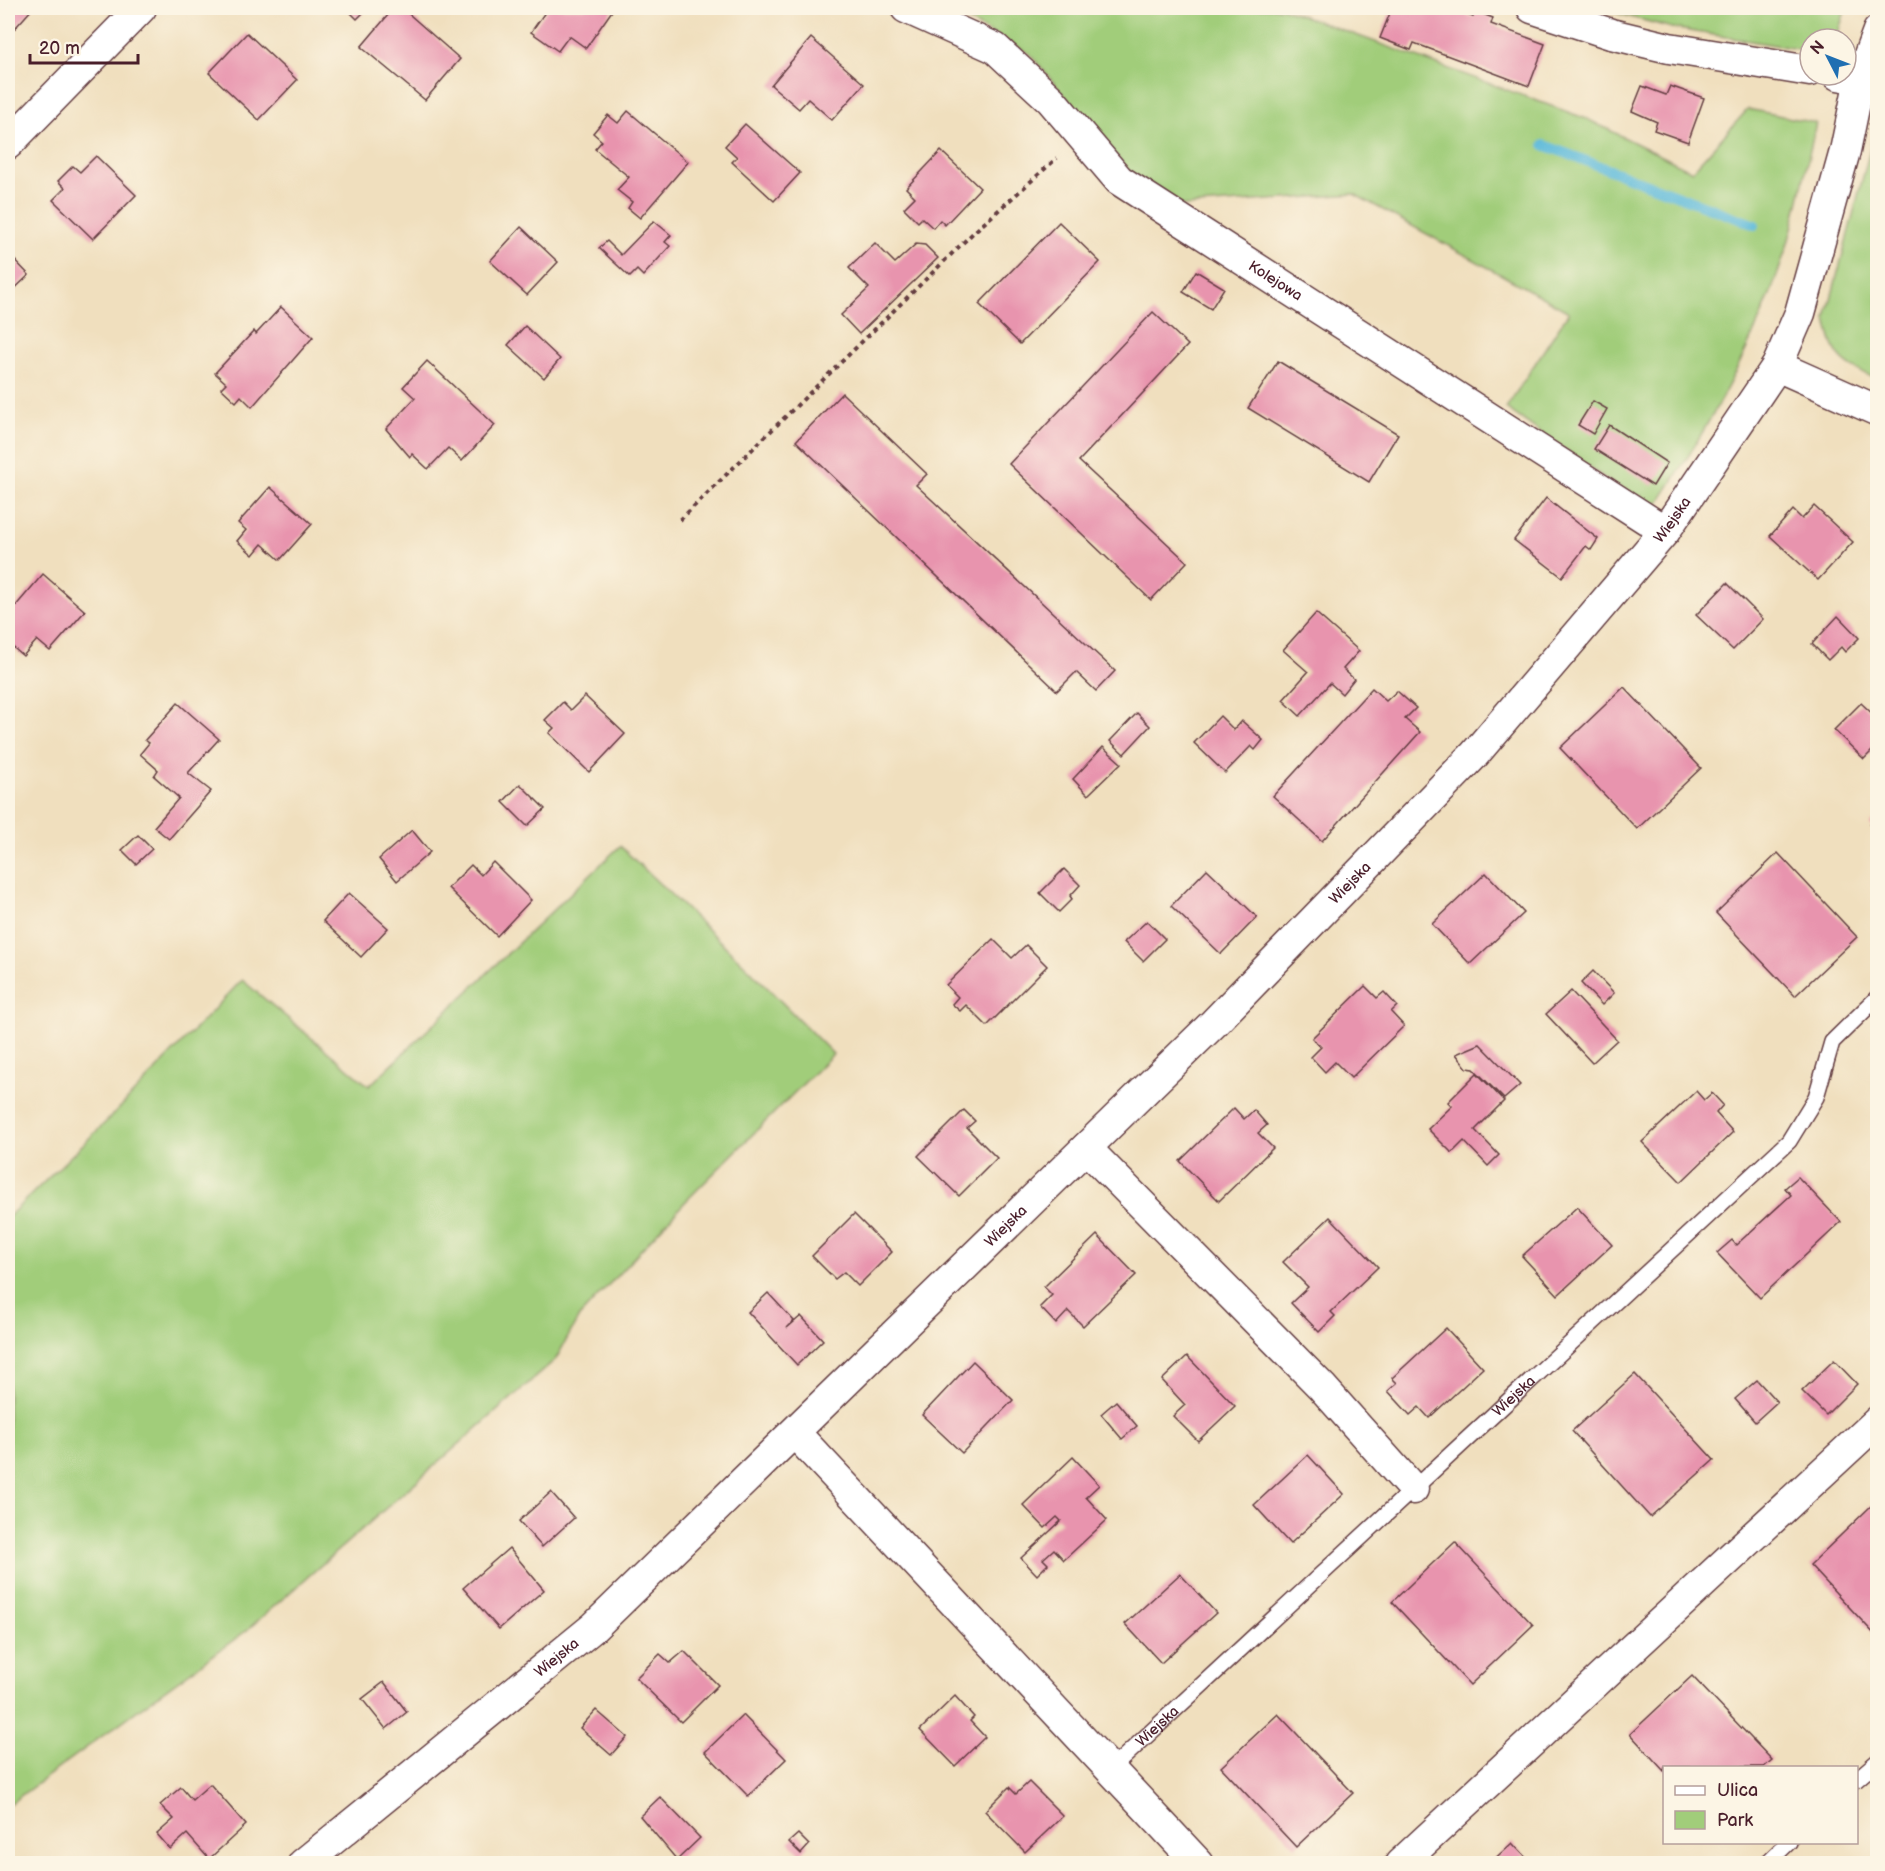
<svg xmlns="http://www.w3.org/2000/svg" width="1885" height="1871" font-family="'Balsamiq Sans',sans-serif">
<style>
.green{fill:#a1cd7a;stroke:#767652;stroke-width:1.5}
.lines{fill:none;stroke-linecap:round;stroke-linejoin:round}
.stream{stroke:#5cbada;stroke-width:10}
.building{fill:#e894ae}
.lane-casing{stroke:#633c41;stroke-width:18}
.street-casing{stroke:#633c41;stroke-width:33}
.path{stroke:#633c41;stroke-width:4;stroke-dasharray:4.5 4.5;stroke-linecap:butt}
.lane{stroke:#fff;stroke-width:15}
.street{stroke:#fff;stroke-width:30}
.labels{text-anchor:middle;stroke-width:5;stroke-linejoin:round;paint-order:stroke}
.street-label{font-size:15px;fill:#4a1f2b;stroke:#fcf5e5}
</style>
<rect width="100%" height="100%" fill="#fcf5e5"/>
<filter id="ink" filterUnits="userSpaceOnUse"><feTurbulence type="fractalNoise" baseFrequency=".0167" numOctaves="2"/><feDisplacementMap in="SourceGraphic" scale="12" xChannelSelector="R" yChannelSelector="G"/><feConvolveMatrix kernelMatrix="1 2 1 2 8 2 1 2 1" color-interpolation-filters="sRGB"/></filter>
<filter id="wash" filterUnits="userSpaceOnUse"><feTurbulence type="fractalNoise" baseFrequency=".008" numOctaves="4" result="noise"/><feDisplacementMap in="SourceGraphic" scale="24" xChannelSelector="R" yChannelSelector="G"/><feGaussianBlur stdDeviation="1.35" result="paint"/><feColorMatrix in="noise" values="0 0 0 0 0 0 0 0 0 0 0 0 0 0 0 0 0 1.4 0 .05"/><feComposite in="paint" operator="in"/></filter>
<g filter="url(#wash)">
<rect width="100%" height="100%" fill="#f0dfbe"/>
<g class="green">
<path d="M944,8H1282L1587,119L1692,171L1748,109L1816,123C1807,163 1799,204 1788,243C1759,337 1711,424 1657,505L1633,498L1506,408L1569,312L1354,194L1171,207L1139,184L1029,53Z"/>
<path d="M1597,8H1846L1836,39H1810V51L1672,28Z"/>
<path d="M1877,123L1878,379H1877C1840,363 1834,358 1826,318Z"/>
<path d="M620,846L748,968L833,1054L686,1201L579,1317L556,1359L246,1631L8,1805V1217L110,1118L242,980L369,1086Z"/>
</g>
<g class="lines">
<path class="stream" d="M1544,145L1755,225"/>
</g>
<g id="blocks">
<g class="building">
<path d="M8,8H33L8,36Z"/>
<path d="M346,8H368L357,19Z"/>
<path d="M394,8H402L460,59L425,100L361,47Z"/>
<path d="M548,8H614L586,48L569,36L558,51L531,32Z"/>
<path d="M1392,8H1448L1473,17L1475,11L1493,18L1491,24L1545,44L1529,86L1414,43L1411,50L1380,38Z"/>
<path d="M247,33L297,80L259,120L209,73Z"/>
<path d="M811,38L864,84L832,120L808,99L799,109L771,85Z"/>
<path d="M1642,86L1666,95L1670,86L1704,98L1688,142L1654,130L1657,122L1632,111Z"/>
<path d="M628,111L688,162L640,218L628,208L632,202L617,190L629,177L595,149L602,141L593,133L608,115L618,123Z"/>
<path d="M745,124L800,173L774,201L732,162L737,157L725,146Z"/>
<path d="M941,151L980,188L945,225L940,220L933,228L922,218L918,222L904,208L915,197L906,188Z"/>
<path d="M96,156L136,195L93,239L53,200L65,188L58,181L73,166L80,172Z"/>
<path d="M654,221L671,235L665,242L670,246L643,276L637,270L630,277L599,248L607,241L621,255Z"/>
<path d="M1059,222L1100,262L1020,344L979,304Z"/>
<path d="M521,227L558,262L527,295L490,261Z"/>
<path d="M875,243L895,263L916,244L925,245L938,258L859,334L841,315L869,288L849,268Z"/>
<path d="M8,253L29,275L8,295Z"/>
<path d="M1196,271L1224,288L1211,309L1183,292Z"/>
<path d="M281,307L313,337L252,407L241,396L236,402L221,388L226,383L215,373L254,331L256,334Z"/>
<path d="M1153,312L1188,345L1079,461L1187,562L1151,600L1009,464Z"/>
<path d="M525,326L560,359L544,378L508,345Z"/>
<path d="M427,361L495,425L462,461L448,448L428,469L412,454L410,457L386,429L415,398L403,387Z"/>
<path d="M1278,361L1398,434L1369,482L1248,408Z"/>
<path d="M842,393L927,474L916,485L1115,671L1096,691L1076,672L1057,691L796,441Z"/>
<path d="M1593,401L1607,409L1593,434L1578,425Z"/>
<path d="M1609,425L1667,463L1653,486L1594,449Z"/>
<path d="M270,487L312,524L280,560L262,544L253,555L237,541L246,530L238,523Z"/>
<path d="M1546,498L1598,539L1591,550L1586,546L1562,577L1514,540Z"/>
<path d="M1814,506L1853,542L1818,580L1770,536L1793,510L1802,519Z"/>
<path d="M43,574L85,611L50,651L37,640L23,656L8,643V615Z"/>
<path d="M1727,583L1763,619L1733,650L1696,615Z"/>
<path d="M1316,613L1359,651L1343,669L1354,679L1342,694L1330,683L1300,716L1283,700L1308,672L1283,650Z"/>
<path d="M1838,616L1859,638L1845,652L1841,647L1828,660L1812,644Z"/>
<path d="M1624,687L1701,768L1637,829L1560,748Z"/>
<path d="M1372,688L1386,701L1397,691L1416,708L1405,719L1420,732L1322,841L1273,796Z"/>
<path d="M585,696L625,734L589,772L549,733L554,728L545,720L563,702L571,710Z"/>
<path d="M178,703L219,739L188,773L211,791L169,839L154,827L179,798L154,776L158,770L140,754L149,743L145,740Z"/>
<path d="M1861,703L1878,719V745L1864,759L1834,730Z"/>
<path d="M1137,713L1150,726L1124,754L1110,741Z"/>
<path d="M1220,716L1234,730L1242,721L1263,740L1255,750L1251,746L1225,773L1194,743Z"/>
<path d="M1103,747L1121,763L1088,795L1073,779Z"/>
<path d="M520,784L545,809L527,826L503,802Z"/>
<path d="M1878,817V832L1870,824Z"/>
<path d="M412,830L430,852L397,881L379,859Z"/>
<path d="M138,835L152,849L136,864L122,850Z"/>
<path d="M1778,853L1857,937L1795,996L1716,913Z"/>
<path d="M493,862L531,900L497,936L448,888L471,865L481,875Z"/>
<path d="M1064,869L1080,885L1070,896L1072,899L1059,912L1040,893Z"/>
<path d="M1207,869L1257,917L1221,954L1171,906Z"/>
<path d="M1486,873L1524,913L1470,964L1432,924Z"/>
<path d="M349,893L388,928L361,957L323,921Z"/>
<path d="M1147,921L1165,939L1143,961L1124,942Z"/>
<path d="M993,939L1012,958L1026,945L1047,966L987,1026L966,1005L960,1011L952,1004L958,997L946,985Z"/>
<path d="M1593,971L1614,993L1602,1005L1581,983Z"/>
<path d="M1365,986L1377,998L1384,992L1397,1006L1391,1012L1404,1026L1351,1078L1335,1062L1325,1072L1311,1057L1321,1047L1312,1038Z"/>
<path d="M1571,991L1617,1040L1592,1063L1546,1014Z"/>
<path d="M1480,1044L1520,1085L1504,1099L1474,1069L1467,1068L1456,1054Z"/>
<path d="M1477,1073L1504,1101L1475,1130L1499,1155L1488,1166L1464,1141L1452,1153L1428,1129L1452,1106L1448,1102Z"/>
<path d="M1696,1091L1704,1100L1712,1093L1723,1105L1716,1113L1733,1132L1681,1182L1642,1142Z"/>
<path d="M1234,1108L1244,1119L1254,1110L1267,1125L1258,1133L1273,1148L1219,1201L1180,1161Z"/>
<path d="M964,1110L975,1121L967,1128L997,1158L959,1196L918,1156Z"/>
<path d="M1798,1177L1841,1222L1760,1298L1717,1253L1732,1240L1736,1245L1791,1195L1785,1188Z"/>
<path d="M1577,1207L1612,1245L1558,1295L1522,1256Z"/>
<path d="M854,1214L892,1252L858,1286L844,1272L835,1279L812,1256Z"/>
<path d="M1330,1217L1378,1267L1331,1312L1335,1316L1319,1332L1291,1303L1308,1287L1283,1262Z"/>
<path d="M1097,1235L1136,1275L1083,1326L1068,1311L1056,1324L1040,1307L1052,1295L1044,1287Z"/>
<path d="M768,1293L794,1321L787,1328L801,1316L823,1340L797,1365L748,1312Z"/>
<path d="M1446,1328L1483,1368L1429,1418L1419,1407L1410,1415L1388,1391L1397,1383L1392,1378Z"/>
<path d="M1187,1356L1235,1406L1198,1441L1173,1416L1185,1405L1162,1380Z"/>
<path d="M1834,1360L1857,1384L1826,1415L1802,1391Z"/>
<path d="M973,1361L1013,1400L962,1453L922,1415Z"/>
<path d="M1635,1374L1714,1460L1650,1517L1572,1431Z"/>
<path d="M1757,1380L1777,1402L1755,1422L1735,1399Z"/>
<path d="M1116,1401L1137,1426L1122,1439L1101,1414Z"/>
<path d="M1308,1455L1344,1494L1290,1544L1254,1505Z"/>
<path d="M1073,1457L1099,1485L1086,1497L1107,1520L1064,1560L1054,1549L1043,1559L1048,1564L1037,1575L1021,1558L1061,1521L1057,1517L1045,1528L1023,1505Z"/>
<path d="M551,1492L574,1518L542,1547L519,1521Z"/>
<path d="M1871,1506L1878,1513V1638L1810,1565Z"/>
<path d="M1455,1542L1533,1625L1470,1685L1392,1602Z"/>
<path d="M509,1548L544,1590L499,1629L463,1588Z"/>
<path d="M1180,1574L1216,1613L1161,1663L1125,1624Z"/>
<path d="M684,1651L718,1685L681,1722L636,1678L660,1654L670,1663Z"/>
<path d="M1692,1676L1772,1760L1764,1767H1665L1664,1771L1630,1734Z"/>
<path d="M384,1682L407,1712L386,1729L362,1699Z"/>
<path d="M955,1696L974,1717L970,1721L985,1737L955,1766L920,1730Z"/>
<path d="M596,1710L627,1737L611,1755L580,1728Z"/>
<path d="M1278,1714L1353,1793L1296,1847L1221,1767Z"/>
<path d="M743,1715L786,1759L748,1796L705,1752Z"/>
<path d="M1029,1782L1063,1816L1025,1852L985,1811L1009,1787L1016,1794Z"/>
<path d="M210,1784L246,1825L209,1859L187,1834L170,1849L157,1834L174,1819L160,1805L181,1787L192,1800Z"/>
<path d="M660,1797L700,1838L677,1860L640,1816Z"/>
<path d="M798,1834L809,1845L801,1854L789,1842Z"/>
<path d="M1512,1843L1531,1863H1490Z"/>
</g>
</g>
</g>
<g filter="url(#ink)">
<use href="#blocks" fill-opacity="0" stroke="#633c41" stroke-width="1.5"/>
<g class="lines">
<g class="lane-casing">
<g id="lane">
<path id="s1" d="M1111,1769L1789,1141L1816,1097L1832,1042L1878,997"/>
<path d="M1856,1780L1878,1761"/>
<path d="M1766,1864L1789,1842"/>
</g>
</g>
<g class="street-casing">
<g id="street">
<path id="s2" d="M906,8L995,48L1051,100L1119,180L1665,531"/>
<path d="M1532,8L1611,34L1669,48L1810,71"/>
<path d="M1838,75L1860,79L1878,31"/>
<path d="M8,144L141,8"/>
<path d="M1777,366L1878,411"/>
<path d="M1086,1148L1322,1387L1413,1489"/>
<path d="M795,1433L1199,1864"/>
<path id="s3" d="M303,1864L594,1627L1214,1023L1474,755L1665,531L1777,366L1800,313L1845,151L1860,79"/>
<path d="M1400,1864L1878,1421"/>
</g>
</g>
<path class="path" d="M680,520L974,232L1057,158"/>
<use href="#lane" class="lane"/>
<use href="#street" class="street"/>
</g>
</g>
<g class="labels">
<g class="street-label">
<text dy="5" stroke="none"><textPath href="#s2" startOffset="465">Kolejowa</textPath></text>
<text dy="5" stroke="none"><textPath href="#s3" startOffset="1922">Wiejska</textPath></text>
<text dy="5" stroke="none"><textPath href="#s3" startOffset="1436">Wiejska</textPath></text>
<text dy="5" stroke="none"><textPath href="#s3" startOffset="950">Wiejska</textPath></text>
<text dy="5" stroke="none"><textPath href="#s1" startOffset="549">Wiejska</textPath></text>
<text dy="5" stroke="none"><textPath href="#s3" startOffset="327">Wiejska</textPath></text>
<text dy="5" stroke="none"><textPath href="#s1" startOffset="63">Wiejska</textPath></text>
</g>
</g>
<rect width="1885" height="1871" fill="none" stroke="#fcf5e5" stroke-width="30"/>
<rect x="1663" y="1766" width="195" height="78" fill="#fcf5e5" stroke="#b59f9b" stroke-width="1.5"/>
<rect x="1675" y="1786" width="30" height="9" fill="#ffffff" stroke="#b59f9b" stroke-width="1.5"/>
<text x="1717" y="1796" font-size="18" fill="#4a1f2b">Ulica</text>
<rect x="1675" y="1811" width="30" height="18" fill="#a1cd7a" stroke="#b59f9b" stroke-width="1.5"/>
<text x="1717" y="1826" font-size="18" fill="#4a1f2b">Park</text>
<g transform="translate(1828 57) rotate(312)"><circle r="28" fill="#fcf5e5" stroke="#b59f9b" stroke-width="1.5"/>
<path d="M0-4.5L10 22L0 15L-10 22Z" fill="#1f6fb2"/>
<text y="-9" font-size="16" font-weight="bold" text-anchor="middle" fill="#4a1f2b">N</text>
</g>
<path d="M30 54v9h108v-9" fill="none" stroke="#4a1f2b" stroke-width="3"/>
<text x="39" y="54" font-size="18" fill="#4a1f2b" stroke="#fcf5e5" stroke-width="4.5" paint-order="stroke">20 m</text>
</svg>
